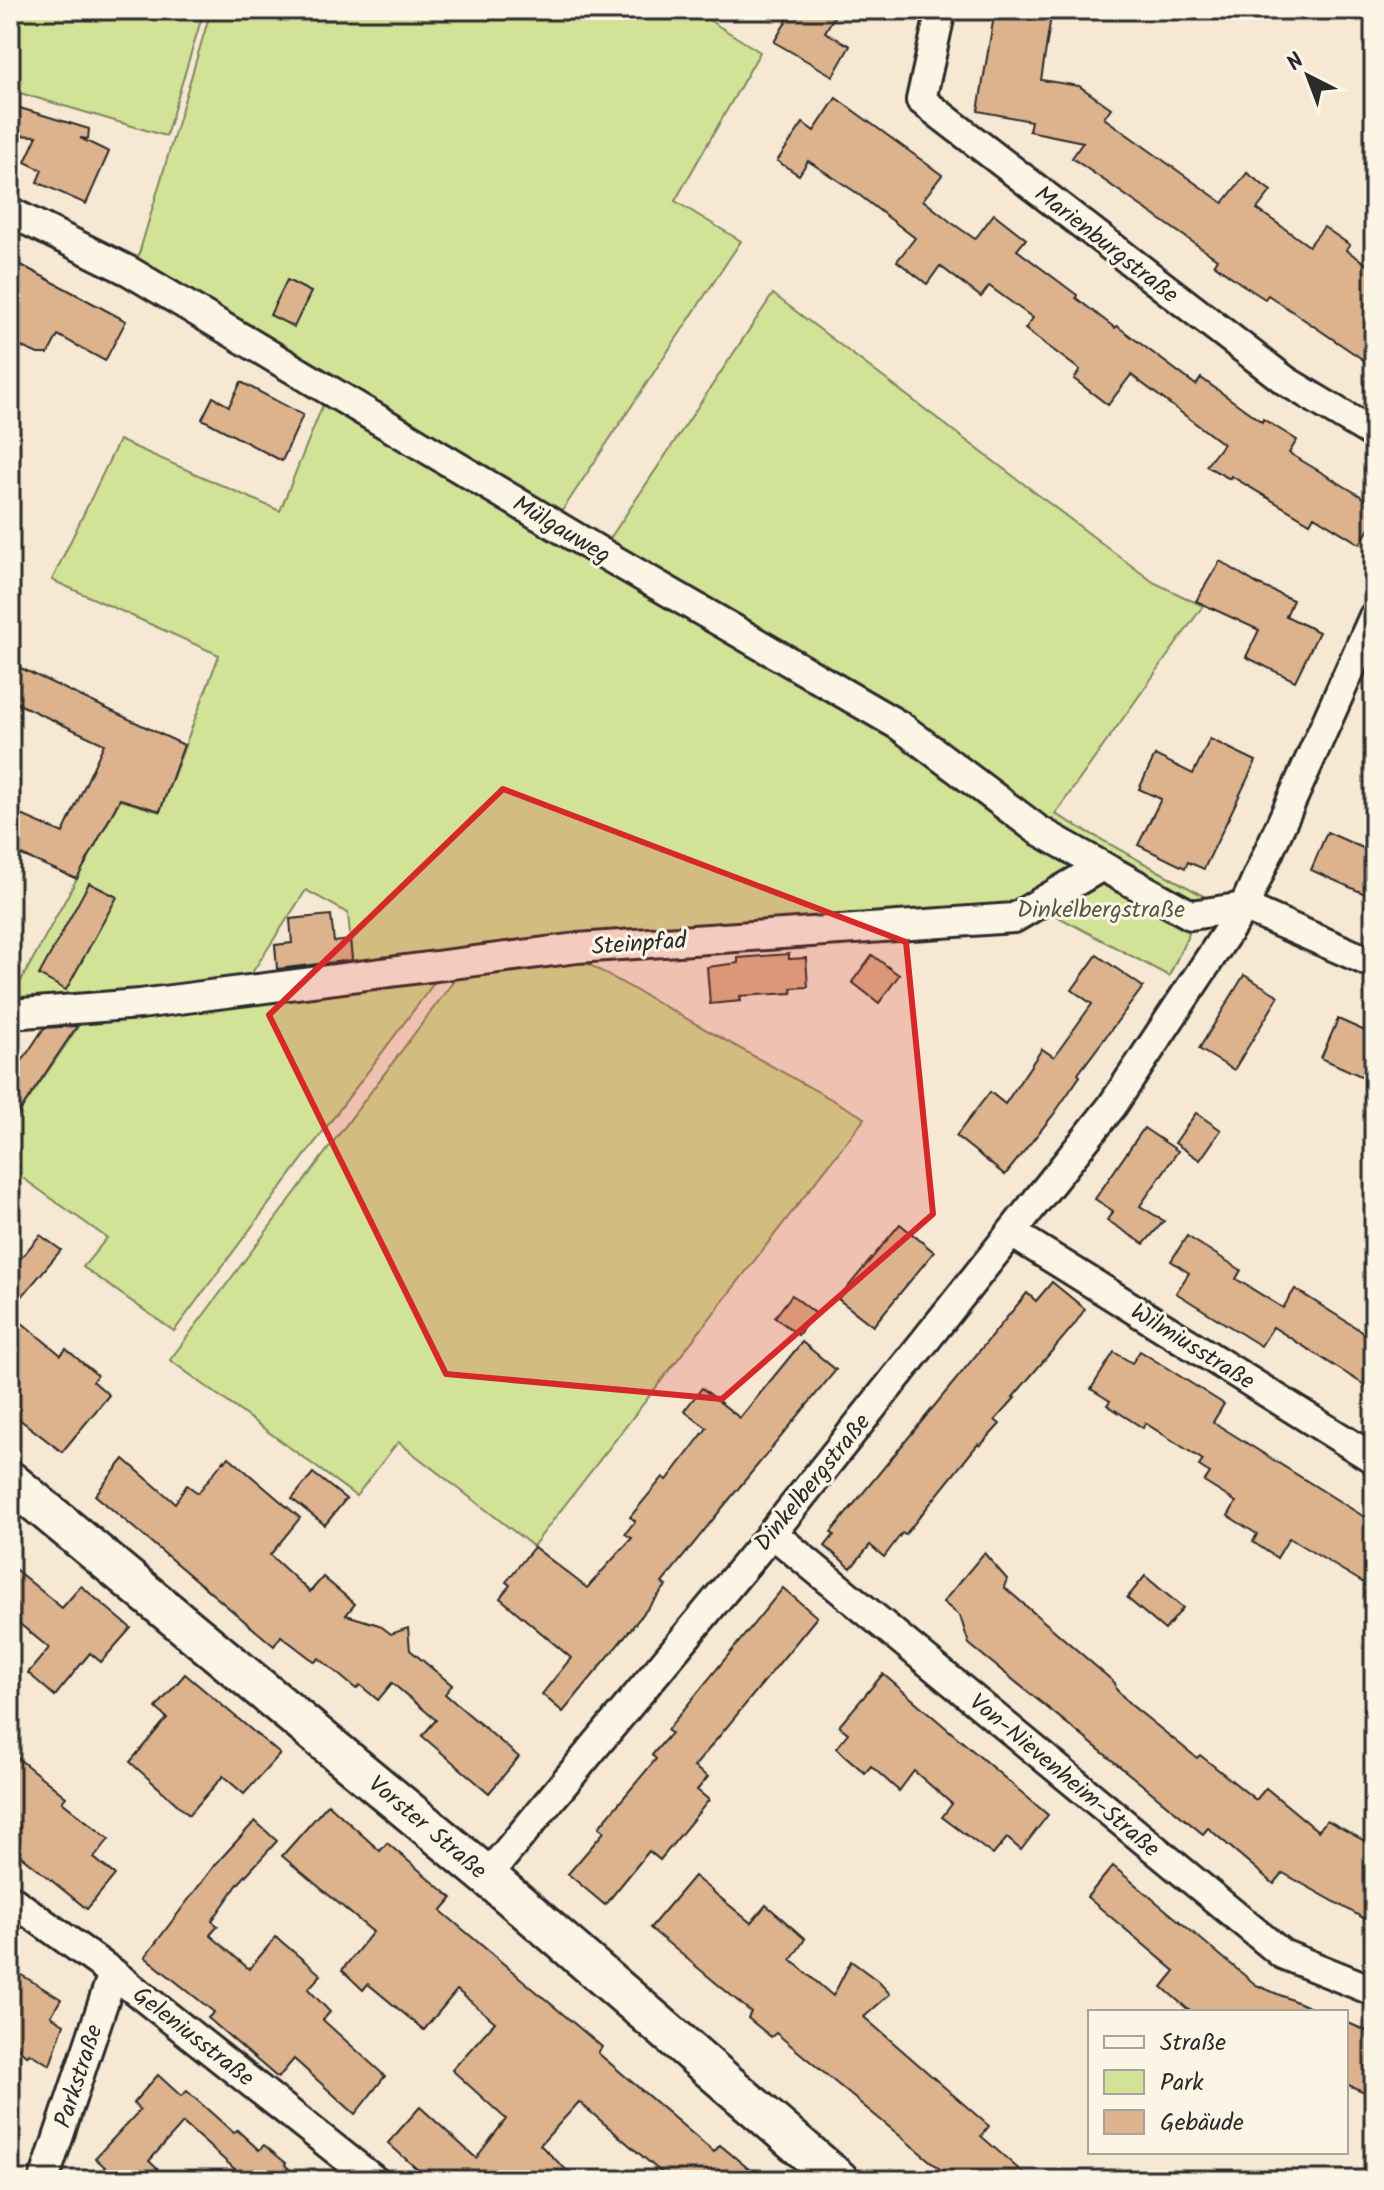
<svg xmlns="http://www.w3.org/2000/svg" width="1384" height="2190" font-family="Kalam,sans-serif">
<style>
.green{fill:#d2e296;stroke:#7e8660;stroke-width:2}
.building{fill:#dcb38d;stroke:#2b2b2b;stroke-width:2}
.lines{fill:none;stroke-linecap:round;stroke-linejoin:round}
.minor-casing{stroke:#2b2b2b;stroke-width:34}
.secondary-casing{stroke:#2b2b2b;stroke-width:44}
.minor{stroke:#fcf5e5;stroke-width:28}
.secondary{stroke:#fcf5e5;stroke-width:38}
.marked{fill:#d62828;fill-opacity:0.2;stroke:#d62828;stroke-width:6;stroke-linejoin:round}
.labels{text-anchor:middle;stroke-width:6;stroke-linejoin:round;paint-order:stroke}
.street-label{font-size:24px;fill:#2b2b2b;stroke:#fcf5e5}
.park-label{font-size:24px;fill:#555946;stroke:#fcf5e5}
</style>
<rect width="100%" height="100%" fill="#f6e8d3"/>
<filter id="ink" filterUnits="userSpaceOnUse"><feTurbulence type="fractalNoise" baseFrequency=".0125" numOctaves="2"/><feDisplacementMap in="SourceGraphic" scale="16" xChannelSelector="R" yChannelSelector="G"/><feConvolveMatrix kernelMatrix="1 2 1 2 8 2 1 2 1" color-interpolation-filters="sRGB"/></filter>
<g filter="url(#ink)">
<g class="green">
<path d="M16,10H204L166,136L13,91Z"/>
<path d="M211,10H714L709,20L760,52L675,201L741,241L558,517L136,264Z"/>
<path d="M773,294L1153,582L1203,606L1055,814L1209,899L1202,911L1047,826L605,546Z"/>
<path d="M326,397L893,735L1076,864L1075,869L1015,911L353,971L348,913L306,890L244,985L10,1001L120,800L160,812L219,655L52,580L119,440L280,511Z"/>
<path d="M1102,878L1192,927L1169,976L1047,911Z"/>
<path d="M574,956L865,1118L533,1546L398,1442L356,1496L170,1360L453,982L445,978Z"/>
<path d="M440,975L174,1331L83,1267L107,1238L10,1169V1127L86,1015Z"/>
</g>
<g class="building">
<path d="M793,10H809L835,15L825,32L850,46L833,76L774,42Z"/>
<path d="M995,10H1052L1041,80L1079,86L1111,108L1104,118L1223,203L1247,173L1271,191L1257,209L1309,246L1324,227L1350,245L1346,250L1374,269V367L1268,295L1265,299L1240,283L1214,264L1217,259L1072,158L1083,142L1029,131L1031,121L978,111Z"/>
<path d="M836,98L942,175L923,200L952,223L975,239L994,214L1026,239L1017,250L1077,295L1076,298L1115,328L1117,326L1196,385L1201,378L1262,422L1263,419L1297,440L1289,453L1374,504V520L1360,544L1314,516L1310,523L1231,476L1230,479L1206,466L1223,444L1131,375L1108,405L1074,379L1080,370L1025,329L1033,318L989,286L981,297L940,266L927,284L897,261L915,238L854,191L808,161L799,175L777,161L803,123L814,131Z"/>
<path d="M10,105L89,129L88,139L80,138L109,152L86,204L37,182L42,170L25,162L37,136L10,135Z"/>
<path d="M10,259L126,321L105,361L58,335L48,354H38L10,342Z"/>
<path d="M287,280L311,292L294,327L270,315Z"/>
<path d="M241,382L303,415L282,461L202,419L213,397L229,406Z"/>
<path d="M1220,561L1259,585L1293,600L1286,616L1319,632L1295,681L1246,657L1259,630L1196,601Z"/>
<path d="M10,663L184,745L160,811L120,799L77,879L10,850V810L63,833L104,744L10,700Z"/>
<path d="M1210,739L1256,761L1204,869L1188,862L1185,868L1138,845L1161,799L1139,789L1155,755L1193,774Z"/>
<path d="M1327,832L1374,853V898L1311,870Z"/>
<path d="M89,883L117,897L66,990L39,975Z"/>
<path d="M331,915L334,942L350,940L352,960L277,969L275,945L292,943L290,919Z"/>
<path d="M789,954V959L806,958L808,987L791,988L792,993L740,996L741,1001L710,1004L707,967L738,963V958Z"/>
<path d="M872,955L899,975L879,1003L852,982Z"/>
<path d="M1097,955L1143,987L1078,1074L1080,1076L1054,1114L1005,1175L956,1136L990,1092L1005,1104L1042,1049L1054,1057L1092,1004L1072,990Z"/>
<path d="M1244,975L1279,996L1234,1070L1199,1049Z"/>
<path d="M1338,1019L1374,1035V1082L1321,1058Z"/>
<path d="M77,1026L10,1126V1079L44,1028Z"/>
<path d="M1196,1113L1221,1130L1200,1160L1175,1143Z"/>
<path d="M1144,1128L1178,1151L1140,1206L1164,1221L1144,1244L1107,1220L1113,1211L1095,1199Z"/>
<path d="M900,1224L934,1252L873,1326L838,1299Z"/>
<path d="M40,1235L61,1250L10,1311V1271Z"/>
<path d="M1187,1236L1241,1270L1236,1279L1283,1308L1295,1289L1374,1339V1391L1273,1327L1261,1346L1176,1293L1189,1273L1171,1261Z"/>
<path d="M1052,1282L1085,1309L1074,1325L1013,1397L1015,1398L995,1420L1000,1424L980,1446L978,1444L905,1535L902,1533L884,1557L870,1545L851,1568L825,1546L834,1535L831,1532L1027,1293L1036,1301Z"/>
<path d="M792,1295L815,1313L798,1335L775,1317Z"/>
<path d="M10,1313L61,1355L66,1349L97,1375L93,1381L109,1395L62,1452L10,1412Z"/>
<path d="M802,1342L836,1370L723,1507L662,1583L666,1586L563,1712L542,1694L571,1658L500,1598L510,1585L506,1582L534,1547L587,1588L632,1538L625,1534L635,1521L630,1517L663,1477L667,1480L707,1428L684,1411L702,1388L740,1418Z"/>
<path d="M1140,1351L1224,1404L1213,1422L1374,1523V1569L1364,1583L1289,1538L1277,1558L1253,1542L1257,1534L1228,1516L1236,1502L1204,1482L1210,1473L1199,1466L1203,1460L1145,1423L1143,1428L1107,1405L1110,1401L1091,1389L1114,1352L1132,1363Z"/>
<path d="M229,1457L300,1518L270,1555L310,1592L323,1577L355,1604L346,1615L379,1625L391,1634L408,1628L410,1650L452,1685L445,1694L519,1757L489,1793L422,1736L436,1720L392,1683L378,1700L360,1685L356,1689L319,1658L315,1662L281,1636L274,1646L95,1495L124,1459L175,1503L187,1485L198,1493L224,1460L225,1462Z"/>
<path d="M313,1473L346,1499L325,1525L292,1499Z"/>
<path d="M984,1553L1007,1579L1004,1587L1115,1683L1116,1689L1130,1704L1197,1758L1200,1755L1256,1800L1266,1788L1318,1831L1327,1820L1374,1846V1924L1283,1873L1274,1884L1208,1828L1203,1834L969,1644L960,1616L943,1602Z"/>
<path d="M10,1565L62,1608L81,1586L131,1628L101,1662L90,1653L55,1696L28,1673L49,1648L10,1616Z"/>
<path d="M1145,1576L1183,1608L1165,1630L1127,1598Z"/>
<path d="M783,1588L817,1617L694,1767L708,1777L697,1790L709,1800L660,1860L649,1851L605,1905L568,1874L604,1832L599,1827L656,1759L652,1755L671,1733L667,1730Z"/>
<path d="M185,1674L280,1754L244,1794L223,1776L189,1815L130,1762L167,1718L156,1708Z"/>
<path d="M883,1674L1048,1815L1021,1850L1007,1838L993,1855L942,1817L952,1804L914,1771L899,1791L871,1766L865,1773L836,1748L848,1733L839,1726Z"/>
<path d="M10,1752L66,1797L62,1802L109,1839L94,1858L115,1875L87,1909L10,1847Z"/>
<path d="M328,1804L380,1851L387,1843L452,1898L441,1911L602,2047L598,2053L714,2152L720,2145L762,2180H670L579,2102L540,2145L577,2180H429L388,2143L420,2107L476,2158L506,2119L452,2070L495,2022L457,1990L424,2030L368,1984L363,1990L342,1970L373,1932L282,1856Z"/>
<path d="M255,1821L277,1841L238,1884L212,1921L218,1926L210,1935L249,1969L276,1937L321,1975L308,1989L330,2012L323,2020L385,2076L355,2114L294,2059L278,2078L208,2018L214,2012L145,1957L214,1866Z"/>
<path d="M1113,1866L1256,1985L1321,2012H1191L1162,1987L1175,1971L1087,1897Z"/>
<path d="M694,1876L751,1923L766,1905L779,1916L805,1939L791,1960L833,1996L851,1961L878,1981L890,1994L864,2017L989,2126L981,2136L1031,2180H953L776,2033L771,2037L748,2018L751,2012L650,1928Z"/>
<path d="M10,1968L61,1999L51,2016L64,2024L50,2065L29,2053L27,2056L10,2041Z"/>
<path d="M1346,2022L1374,2034V2096L1346,2084Z"/>
<path d="M158,2075L181,2096L187,2091L234,2133L237,2130L259,2150L264,2145L286,2163L285,2165L301,2180H247L183,2123L149,2161L169,2180H93L105,2167L95,2158L140,2110L133,2103Z"/>
</g>
<g class="lines">
<g class="minor-casing">
<g id="minor">
<path d="M941,10L921,100L1286,381L1374,434"/>
<path d="M10,212L129,271L602,553L900,726L1038,830L1102,866"/>
<path d="M10,1014L140,1004L577,948L1014,918L1102,866L1191,915L1244,907L1374,964"/>
<path d="M1012,1233L1374,1459"/>
<path d="M772,1533L1282,1954L1374,1991"/>
<path d="M487,1876L772,1533L1112,1106L1244,907L1374,616"/>
<path d="M10,1899L113,1973L374,2180"/>
<path d="M44,2180L113,1973"/>
</g>
</g>
<g class="secondary-casing">
<path id="secondary" d="M10,1481L487,1876L839,2180"/>
</g>
<use href="#minor" class="minor"/>
<use href="#secondary" class="secondary"/>
</g>
</g>
<path class="marked" d="M503,789L906,942L933,1214L722,1399L446,1374L269,1015Z"/>
<g class="labels">
<g class="street-label">
<text transform="translate(1107 244) rotate(38)" y="8">Marienburgstraße</text>
<text transform="translate(562 529) rotate(31)" y="8">Mülgauweg</text>
<text transform="translate(639 943) rotate(-4)" y="8">Steinpfad</text>
<text transform="translate(1193 1346) rotate(32)" y="8">Wilmiusstraße</text>
<text transform="translate(812 1482) rotate(-51)" y="8">Dinkelbergstraße</text>
<text transform="translate(1065 1775) rotate(40)" y="8">Von-Nievenheim-Straße</text>
<text transform="translate(428 1827) rotate(40)" y="8">Vorster Straße</text>
<text transform="translate(194 2036) rotate(38)" y="8">Geleniusstraße</text>
<text transform="translate(78 2076) rotate(-72)" y="8">Parkstraße</text>
</g>
<g class="park-label">
<text x="1101" y="917">Dinkelbergstraße</text>
</g>
</g>
<rect width="1384" height="2190" fill="none" stroke="#fcf5e5" stroke-width="40"/>
<rect x="20" y="20" width="1344" height="2150" fill="none" stroke="#2b2b2b" stroke-width="3" filter="url(#ink)"/>
<rect x="1088" y="2010" width="260" height="144" fill="#fcf5e5" stroke="#a8a49b" stroke-width="2"/>
<rect x="1104" y="2036" width="40" height="12" fill="#fcf5e5" stroke="#a8a49b" stroke-width="2"/>
<text x="1160" y="2050" font-size="24" fill="#2b2b2b">Straße</text>
<rect x="1104" y="2070" width="40" height="24" fill="#d2e296" stroke="#a8a49b" stroke-width="2"/>
<text x="1160" y="2090" font-size="24" fill="#2b2b2b">Park</text>
<rect x="1104" y="2110" width="40" height="24" fill="#dcb38d" stroke="#a8a49b" stroke-width="2"/>
<text x="1160" y="2130" font-size="24" fill="#2b2b2b">Gebäude</text>
<g transform="translate(1308 76) rotate(318)" stroke="#fcf5e5" stroke-width="6" paint-order="stroke">
<path d="M0-6L14 30L0 20L-14 30Z" fill="#2b2b2b"/>
<text y="-12" font-size="22" font-weight="bold" text-anchor="middle" fill="#2b2b2b">N</text>
</g>
</svg>
